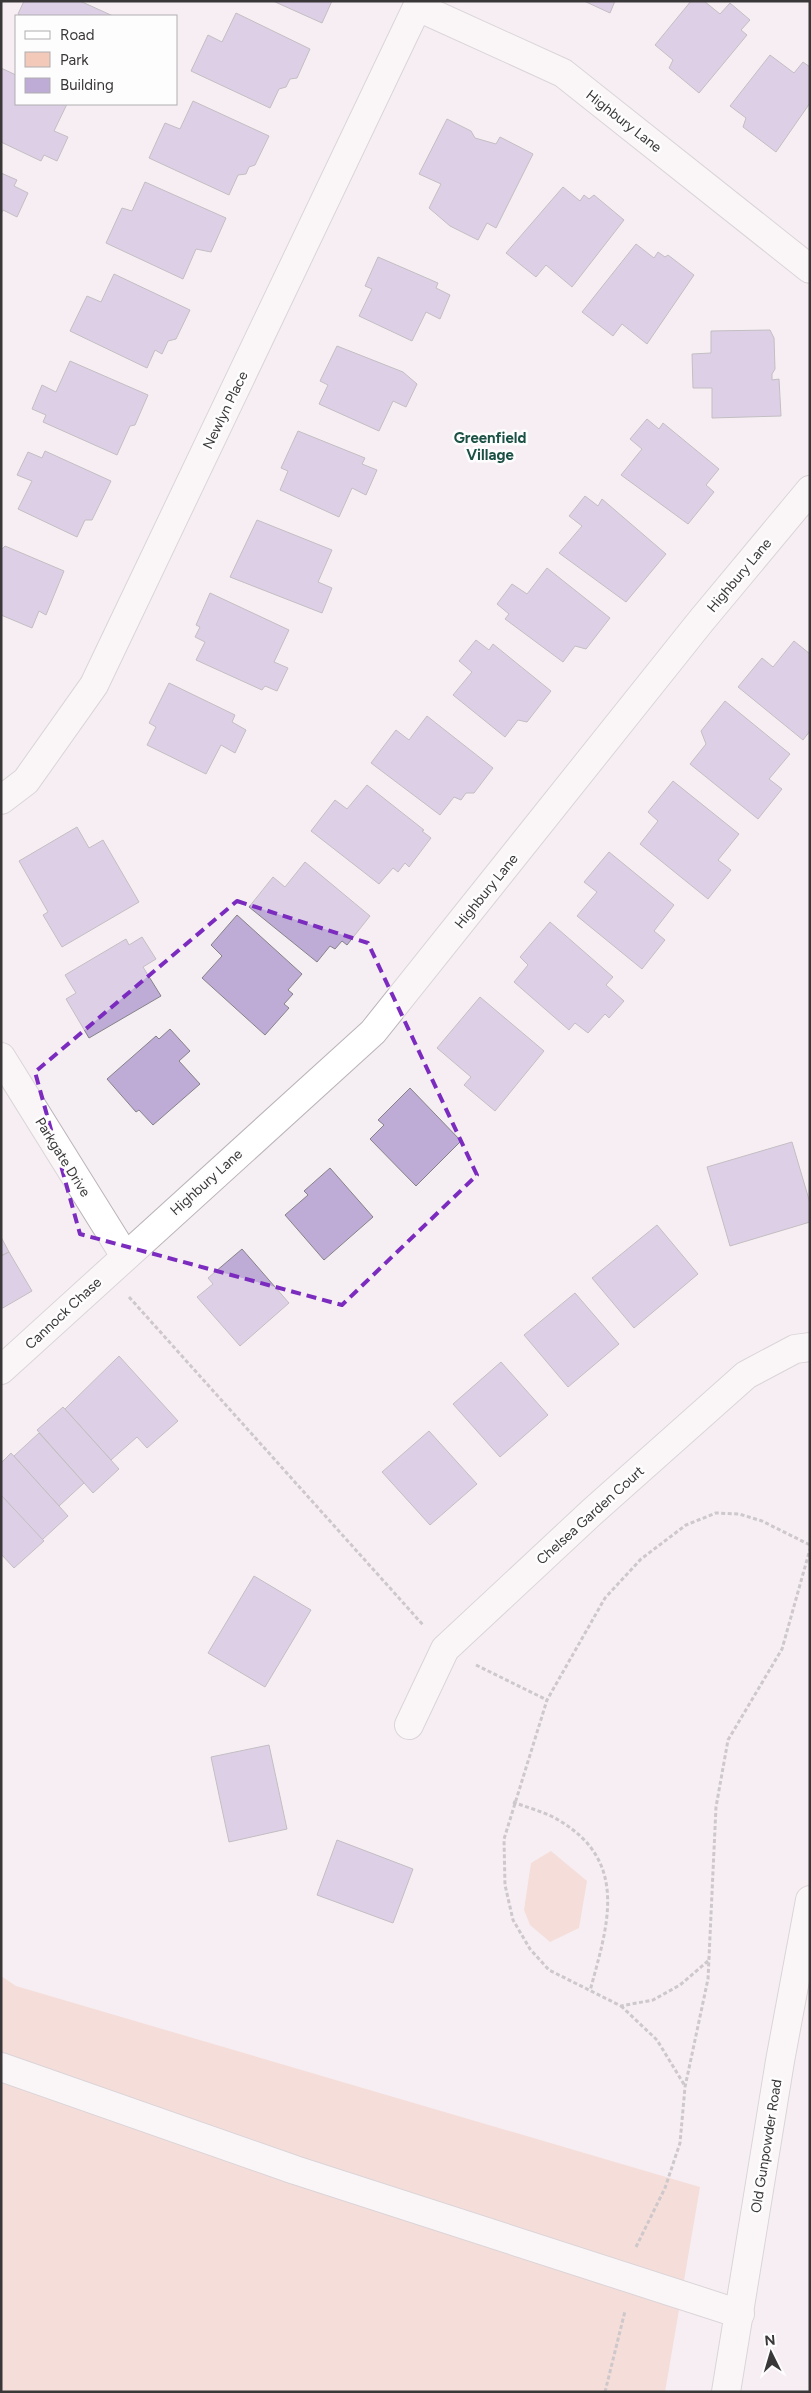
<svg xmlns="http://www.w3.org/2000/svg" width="811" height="2393" font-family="Figtree,sans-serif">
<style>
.green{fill:#f3c9ba}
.building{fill:#beacd7;stroke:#858388}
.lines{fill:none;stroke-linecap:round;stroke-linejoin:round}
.minor-casing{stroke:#bab4b8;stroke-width:30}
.major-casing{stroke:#bab4b8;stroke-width:30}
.path{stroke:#9d989b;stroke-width:3;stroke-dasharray:4 2.5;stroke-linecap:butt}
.minor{stroke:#fff;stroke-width:28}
.major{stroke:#fff;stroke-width:28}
.marked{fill:none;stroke:#7b2cbf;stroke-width:4;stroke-dasharray:10 6;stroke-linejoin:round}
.labels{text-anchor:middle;stroke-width:5;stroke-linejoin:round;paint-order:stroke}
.street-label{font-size:14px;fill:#393738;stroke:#fefdfe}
.neighbourhood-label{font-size:15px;font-weight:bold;fill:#1b5044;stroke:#fefdfe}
</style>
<rect width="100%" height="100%" fill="#f5eef3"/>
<g class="green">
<path d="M551,1851L587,1881L579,1928L550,1942L530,1925L524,1910L531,1863Z"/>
<path d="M1,1976L16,1986L700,2187L665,2392H1Z"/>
</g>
<g class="building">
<path d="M24,1H80L113,16H22L18,14Z"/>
<path d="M273,1H332L322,23Z"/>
<path d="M584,1H615L610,13Z"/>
<path d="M691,1H704L720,14L730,3L750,20L741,30L747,35L699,93L669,68L673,60L655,45Z"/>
<path d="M236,13L310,49L297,78L290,79L286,87L279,89L270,108L191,71L208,35L222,42Z"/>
<path d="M770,55L794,73L803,62L810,67V103L776,152L743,127L746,118L730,106Z"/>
<path d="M1,68L16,75V104H67L54,131L68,137L57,161L44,155L41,161L1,142Z"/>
<path d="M193,101L269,136L255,165L249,167L246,174L238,175L229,195L149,158L165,123L180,129Z"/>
<path d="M447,119L471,131L475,138L496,144L500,137L533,154L496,228L487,223L478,240L450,226L429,208L441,184L419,174Z"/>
<path d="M1,173L17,180L14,186L28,193L17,217L3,210L1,214Z"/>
<path d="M145,182L226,218L211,252L196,249L183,279L106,243L122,208L132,211Z"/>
<path d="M563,187L580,201L584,195L589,199L594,195L624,220L572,287L546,265L536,277L506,253Z"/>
<path d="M636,244L654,258L658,252L665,257L668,255L694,275L647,344L622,324L613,336L582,312Z"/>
<path d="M378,257L438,283L436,288L450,295L440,319L426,312L412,341L359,316L372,289L365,286Z"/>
<path d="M114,274L190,310L176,339L168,341L162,354L155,350L147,368L70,331L87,296L101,302Z"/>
<path d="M770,330L774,338L775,369L772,374V380L779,379L781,416L712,418V388H693L692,354L711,353V331Z"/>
<path d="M337,346L403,372L417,384L406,407L393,401L379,431L319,404L328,385L320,381Z"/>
<path d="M70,361L148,395L135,425L130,426L117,455L43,422L46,415L32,409L42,385L56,392Z"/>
<path d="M647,419L659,429L663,423L719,469L706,485L714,492L688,524L621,475L642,449L630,439Z"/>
<path d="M298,431L365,458L362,464L377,470L366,495L352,488L339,517L280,490L288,471L281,468Z"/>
<path d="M45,451L111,481L92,520H85L77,537L18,509L32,481L17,475L28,452L42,458Z"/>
<path d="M585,496L598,506L602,499L666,554L626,602L559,553L582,526L569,516Z"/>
<path d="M257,520L332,550L318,582L332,588L322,613L230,577Z"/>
<path d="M5,546L64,571L46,615L39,611L32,628L1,615V550Z"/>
<path d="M547,568L610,618L586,649L575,646L563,662L505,619L509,614L497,604L512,584L527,594Z"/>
<path d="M210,593L289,630L274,662L288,668L277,691L265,686L262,690L196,660L205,642L195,637L200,627L196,625Z"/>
<path d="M476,640L489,650L493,644L551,691L527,722L518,720L505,737L453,695L472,672L459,661Z"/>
<path d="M794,641L810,654V731L803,740L738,687L762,658L773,667Z"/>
<path d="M169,683L235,715L232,722L246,730L235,753L221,745L206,774L147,745L156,727L149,723Z"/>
<path d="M725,701L790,754L769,779L782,789L758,819L690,764L706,744L701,731Z"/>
<path d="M427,716L493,768L474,793H466L461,800L454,797L440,815L371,763L396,730L409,740Z"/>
<path d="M673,781L739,834L718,860L731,870L708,899L640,844L658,821L648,812Z"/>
<path d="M367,785L424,830L422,831L431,838L409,867L405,863L398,872L393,868L379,884L311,831L335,800L347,809Z"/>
<path d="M77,827L89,848L103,840L139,902L62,947L43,915L48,912L19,861Z"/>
<path d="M609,852L674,905L654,931L665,940L642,969L577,916L597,892L584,882Z"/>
<path d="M305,862L370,916L347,945L342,941L335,949L330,946L317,962L249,907L273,877L285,887Z"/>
<path d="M237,915L302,974L288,990L293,994L284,1004L289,1008L265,1035L202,978L222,956L211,945Z"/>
<path d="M550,922L613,977L606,985L624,1001L609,1018L605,1014L588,1033L575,1023L569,1030L514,982L528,965L520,957Z"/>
<path d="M142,937L156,959L143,967L161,996L89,1038L66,999L76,993L65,975L126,939L129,945Z"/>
<path d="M480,997L544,1051L495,1111L464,1085L471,1077L437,1048Z"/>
<path d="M170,1029L190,1051L179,1061L200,1084L153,1125L139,1110L136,1112L107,1079L156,1036L159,1039Z"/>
<path d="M410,1088L461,1141L416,1186L370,1139L384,1125L378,1120Z"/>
<path d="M792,1142L810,1203V1222L730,1246L707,1167Z"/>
<path d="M330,1168L373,1217L324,1260L285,1215L308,1195L304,1191Z"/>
<path d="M657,1225L698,1274L634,1328L592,1278Z"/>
<path d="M1,1237L9,1252L1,1256Z"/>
<path d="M242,1249L289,1303L240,1346L197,1297L213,1284L208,1278Z"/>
<path d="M9,1252L32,1291L1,1309V1256Z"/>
<path d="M575,1293L619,1344L568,1387L524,1335Z"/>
<path d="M119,1356L178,1421L147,1448L137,1437L111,1460L65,1409Z"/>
<path d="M501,1362L548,1415L500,1457L453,1404Z"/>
<path d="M63,1407L119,1469L93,1493L37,1430Z"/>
<path d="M429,1431L477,1484L430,1525L382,1472Z"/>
<path d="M39,1433L84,1483L59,1506L14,1456Z"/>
<path d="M11,1453L68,1516L42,1540L1,1495V1463Z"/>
<path d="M1,1495L44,1541L14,1568L1,1554Z"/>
<path d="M254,1576L311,1610L265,1687L208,1653Z"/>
<path d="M269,1745L287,1829L229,1842L211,1757Z"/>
<path d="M337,1840L413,1869L393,1923L317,1895Z"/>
</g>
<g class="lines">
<g class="minor-casing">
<g id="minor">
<path d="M418,7L563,73L810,269"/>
<path d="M1,800L26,781L94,685L420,1"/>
<path d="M1,1057L125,1256"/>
<path d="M1,1370L373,1032L701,621L810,490"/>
<path d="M409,1725L445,1649L592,1512L746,1375L795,1349L810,1347"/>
<path d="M1,2067L295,2170L740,2314"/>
</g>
</g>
<g class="major-casing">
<path id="major" d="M726,2392L780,2061L810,1900"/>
</g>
<g class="path">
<path d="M129,1297L424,1626"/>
<path d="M476,1665L547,1700"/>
<path d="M513,1802C528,1808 546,1812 560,1821C630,1863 607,1927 590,1991"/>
<path d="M708,1961L680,1985L653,2000L621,2006L549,1970L530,1949L513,1920L505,1885L504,1839L547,1700L605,1598L641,1559L686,1525L716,1513L739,1514L762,1521L810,1545"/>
<path d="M621,2006L657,2040L685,2086"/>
<path d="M636,2247L665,2188L680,2143L685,2087L708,1979L716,1807L728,1740L782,1649L810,1549"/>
<path d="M605,2392L625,2311"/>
</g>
<use href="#minor" class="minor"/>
<use href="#major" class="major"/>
</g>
<path d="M0 0H811V2393H0ZM237,901L368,943L477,1175L342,1305L80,1234L35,1072Z" fill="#f5eef3" fill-opacity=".55" fill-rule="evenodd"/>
<path class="marked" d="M237,901L368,943L477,1175L342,1305L80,1234L35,1072Z"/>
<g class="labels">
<g class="street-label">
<text transform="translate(624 121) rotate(38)" y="5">Highbury Lane</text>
<text transform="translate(225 410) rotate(-64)" y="5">Newlyn Place</text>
<text transform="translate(739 575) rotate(-50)" y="5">Highbury Lane</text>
<text transform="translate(486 891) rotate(-51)" y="5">Highbury Lane</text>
<text transform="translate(63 1157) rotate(58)" y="5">Parkgate Drive</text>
<text transform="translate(206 1182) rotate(-42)" y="5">Highbury Lane</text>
<text transform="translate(63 1313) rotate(-43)" y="5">Cannock Chase</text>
<text transform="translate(590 1515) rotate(-42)" y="5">Chelsea Garden Court</text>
<text transform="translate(766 2146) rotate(-81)" y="5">Old Gunpowder Road</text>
</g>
<g class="neighbourhood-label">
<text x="490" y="443">Greenfield<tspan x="490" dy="17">Village</tspan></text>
</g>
</g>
<rect width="811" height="2393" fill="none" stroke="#393738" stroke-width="5"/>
<rect x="15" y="15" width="162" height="90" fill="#fefdfe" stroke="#afaeaf"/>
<rect x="25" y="31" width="25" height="8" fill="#ffffff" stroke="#afaeaf"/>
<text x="60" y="40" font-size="15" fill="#393738">Road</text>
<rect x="25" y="52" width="25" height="15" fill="#f3c9ba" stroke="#afaeaf"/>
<text x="60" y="65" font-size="15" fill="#393738">Park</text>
<rect x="25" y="78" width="25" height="15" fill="#beacd7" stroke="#afaeaf"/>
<text x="60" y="90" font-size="15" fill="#393738">Building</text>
<g transform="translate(771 2353) rotate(355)" stroke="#fefdfe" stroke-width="4" paint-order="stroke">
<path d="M0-4L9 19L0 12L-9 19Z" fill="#393738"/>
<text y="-8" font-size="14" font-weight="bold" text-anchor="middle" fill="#393738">N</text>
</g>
</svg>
